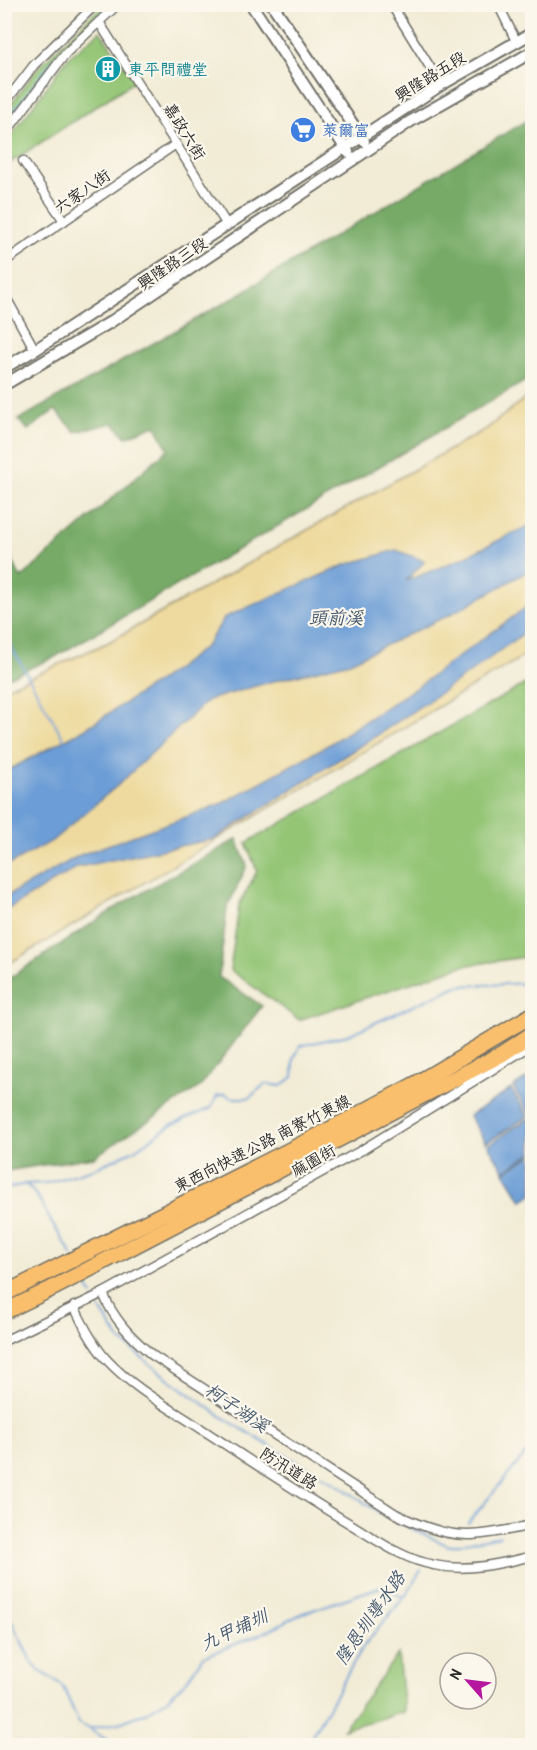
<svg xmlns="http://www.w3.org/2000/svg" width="537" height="1750" font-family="'Patrick Hand','LXGW WenKai TC',sans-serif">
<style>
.green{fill:#93c575;stroke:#5f7850;stroke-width:1.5}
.forest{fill:#76aa66;stroke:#506a48;stroke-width:1.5}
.sand{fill:#eeda9e;stroke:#8c8264;stroke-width:1.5}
.water{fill:#6c9dd6;stroke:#4c6480;stroke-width:1.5}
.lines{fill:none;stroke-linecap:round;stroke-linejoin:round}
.stream{stroke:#6c9dd6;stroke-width:2}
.minor-casing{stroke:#716f67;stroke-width:11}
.tertiary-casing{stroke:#716f67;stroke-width:14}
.trunk-casing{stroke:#716f67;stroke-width:18}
.minor{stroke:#fff;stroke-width:8}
.tertiary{stroke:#fff;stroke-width:10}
.trunk{stroke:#f9bf6d;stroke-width:15}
.labels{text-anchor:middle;stroke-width:4.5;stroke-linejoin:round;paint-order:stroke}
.culture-label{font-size:16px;fill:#0d838f;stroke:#fbf7ec;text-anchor:start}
.street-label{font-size:16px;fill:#2b2b2b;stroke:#fbf7ec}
.shop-label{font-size:16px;fill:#366cbe;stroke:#fbf7ec;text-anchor:start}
.water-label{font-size:18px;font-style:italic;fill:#45596f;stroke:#fbf7ec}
</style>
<rect width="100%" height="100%" fill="#fbf7ec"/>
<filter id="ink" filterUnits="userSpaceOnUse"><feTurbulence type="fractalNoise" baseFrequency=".0167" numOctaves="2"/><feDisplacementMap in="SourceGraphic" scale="12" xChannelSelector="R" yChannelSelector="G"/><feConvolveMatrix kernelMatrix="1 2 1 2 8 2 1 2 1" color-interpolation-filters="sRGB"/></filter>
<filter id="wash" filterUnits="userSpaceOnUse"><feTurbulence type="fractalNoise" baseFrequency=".008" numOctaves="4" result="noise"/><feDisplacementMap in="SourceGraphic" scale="24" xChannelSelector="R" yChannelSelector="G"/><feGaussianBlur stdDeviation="1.35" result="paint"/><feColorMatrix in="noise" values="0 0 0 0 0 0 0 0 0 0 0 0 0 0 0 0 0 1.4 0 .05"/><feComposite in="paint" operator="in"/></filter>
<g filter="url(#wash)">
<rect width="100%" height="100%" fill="#f2ecd6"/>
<g class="green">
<path d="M102,5H115L54,62L5,127V112L37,69Z"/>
<path d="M100,31L135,81L5,166V144L67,59Z"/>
<path d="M532,680V956L462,966L299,1020L230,970L239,905L257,871L246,843Z"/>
<path d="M398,1654L404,1712L343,1729Z"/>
</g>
<g class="forest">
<path d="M532,117V377L53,658L5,679V545L21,578L168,449L155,425L126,437L113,423L76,432L55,410L28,430L18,420L226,302Z"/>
<path d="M237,839L247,866L227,908L219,977L262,1006L201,1086L94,1157L5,1171V981L120,905Z"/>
</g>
<path class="sand" d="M532,393V651L5,966L4,689L109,642L486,429Z"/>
<g class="water">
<path d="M532,524V569L451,614L350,662L270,682L208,700L118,785L52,841L5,867V772L88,727L168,675L206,646L225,617L345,565L396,550L425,561L406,581L456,561Z"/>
<path d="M532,603V627L471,672L379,734L214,839L78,867L5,911V897L80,855L219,805L328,745L414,689Z"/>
<path d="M532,1075V1112L530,1114L513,1087Z"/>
<path d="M511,1089L528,1116L486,1143L469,1116Z"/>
<path d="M529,1118L532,1124V1153L504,1171L488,1145Z"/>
<path d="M532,1155V1194L522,1201L504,1172Z"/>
</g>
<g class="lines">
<g class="stream">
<path d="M100,15L111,4"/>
<path d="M4,123L52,61L64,50"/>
<path d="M4,634L65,741"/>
<path d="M26,1184L47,1183L96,1168L134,1150L171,1125L211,1108L217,1096L225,1094L232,1098H249L265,1084L281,1086L293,1077L294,1059L300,1046L348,1035L457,986L532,983"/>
<path d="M4,1189L26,1184C42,1199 43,1208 53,1225C60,1235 66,1244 72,1255"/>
<path d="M83,1279L92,1295"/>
<path d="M94,1300L120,1340L165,1376L219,1415L278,1451L332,1481L383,1515L449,1546L500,1536"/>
<path d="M468,1523L532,1446"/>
<path d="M4,1606L30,1659L38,1670L62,1685L79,1723L117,1746"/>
<path d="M89,1729L122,1722L147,1712L168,1699L187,1680L203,1657L261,1634L301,1614L383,1586L404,1598"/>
<path d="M306,1746L364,1645L406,1595L421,1570"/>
</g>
</g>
</g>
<g filter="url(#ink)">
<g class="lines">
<g class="minor-casing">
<g id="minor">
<path d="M391,4L441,85"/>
<path d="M498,4L516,41"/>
<path d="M99,22L227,225"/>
<path d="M4,104L34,65L96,4"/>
<path d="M4,135L66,53L118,4"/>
<path d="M23,161L64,221"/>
<path d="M4,262L176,144"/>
<path d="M4,294L35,350"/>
<path d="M103,1293C113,1319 131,1337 152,1355L396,1514C418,1525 443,1535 468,1535C489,1535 512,1529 532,1525"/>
<path d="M74,1306C83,1325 93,1345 107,1360C134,1389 170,1408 203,1430C252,1462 302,1495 352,1525C377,1540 404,1560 434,1565C466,1572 501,1564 532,1556"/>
<path d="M4,1341L103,1293L362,1150L532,1045"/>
</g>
</g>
<g class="tertiary-casing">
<g id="tertiary">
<path d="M251,4L348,152"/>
<path d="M272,4L364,141"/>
<path d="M4,368L35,350L441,85L532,33"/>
<path d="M4,385L109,323L411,121L532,52"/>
</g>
</g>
<g class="trunk-casing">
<g id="trunk">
<path d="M4,1294L314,1138L414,1085L532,1015"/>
<path d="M4,1312L53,1288L502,1054L532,1034"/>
</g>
</g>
<use href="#minor" class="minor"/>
<use href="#tertiary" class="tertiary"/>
<use href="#trunk" class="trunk"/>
</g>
</g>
<defs>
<g id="building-disc" transform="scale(1.35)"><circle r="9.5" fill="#0f9aa8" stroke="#fbf7ec"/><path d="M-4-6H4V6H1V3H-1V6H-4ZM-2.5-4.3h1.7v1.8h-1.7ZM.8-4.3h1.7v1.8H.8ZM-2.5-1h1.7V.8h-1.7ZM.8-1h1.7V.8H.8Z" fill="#fff"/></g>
<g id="supermarket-disc" transform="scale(1.35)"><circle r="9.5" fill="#3f7fe0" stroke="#fbf7ec"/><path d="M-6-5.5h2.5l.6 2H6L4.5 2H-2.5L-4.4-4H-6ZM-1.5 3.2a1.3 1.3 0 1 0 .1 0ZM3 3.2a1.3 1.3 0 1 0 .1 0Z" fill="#fff"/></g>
</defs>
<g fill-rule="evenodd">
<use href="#building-disc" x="108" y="69"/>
<use href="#supermarket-disc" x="303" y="130"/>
</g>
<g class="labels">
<g class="culture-label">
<text x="128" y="75">東平問禮堂</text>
</g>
<g class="street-label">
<text transform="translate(430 76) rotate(-32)" y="6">興隆路五段</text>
<text transform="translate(185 131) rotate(58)" y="6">嘉政六街</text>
<text transform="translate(82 191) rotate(-35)" y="6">六家八街</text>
<text transform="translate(172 263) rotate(-34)" y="6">興隆路三段</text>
<text transform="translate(262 1143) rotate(-27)" y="6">東西向快速公路 南寮竹東線</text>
<text transform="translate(313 1160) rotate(-29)" y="6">麻園街</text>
<text transform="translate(289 1468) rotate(32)" y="6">防汛道路</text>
</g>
<g class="shop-label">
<text x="322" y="136">萊爾富</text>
</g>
<g class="water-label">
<text x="336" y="624">頭前溪</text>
<text transform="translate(237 1408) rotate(34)" y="6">柯子湖溪</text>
<text transform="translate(370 1618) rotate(-55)" y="6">隆恩圳導水路</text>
<text transform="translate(234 1630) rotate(-25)" y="6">九甲埔圳</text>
</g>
</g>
<rect width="537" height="1750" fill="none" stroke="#fbf7ec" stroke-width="24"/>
<g transform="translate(468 1681) rotate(298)"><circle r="28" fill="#fbf7ec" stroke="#a8a59f" stroke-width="1.5"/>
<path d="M0-4.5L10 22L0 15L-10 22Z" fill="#b5179e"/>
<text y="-9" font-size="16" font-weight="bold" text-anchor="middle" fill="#2b2b2b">N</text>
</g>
</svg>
